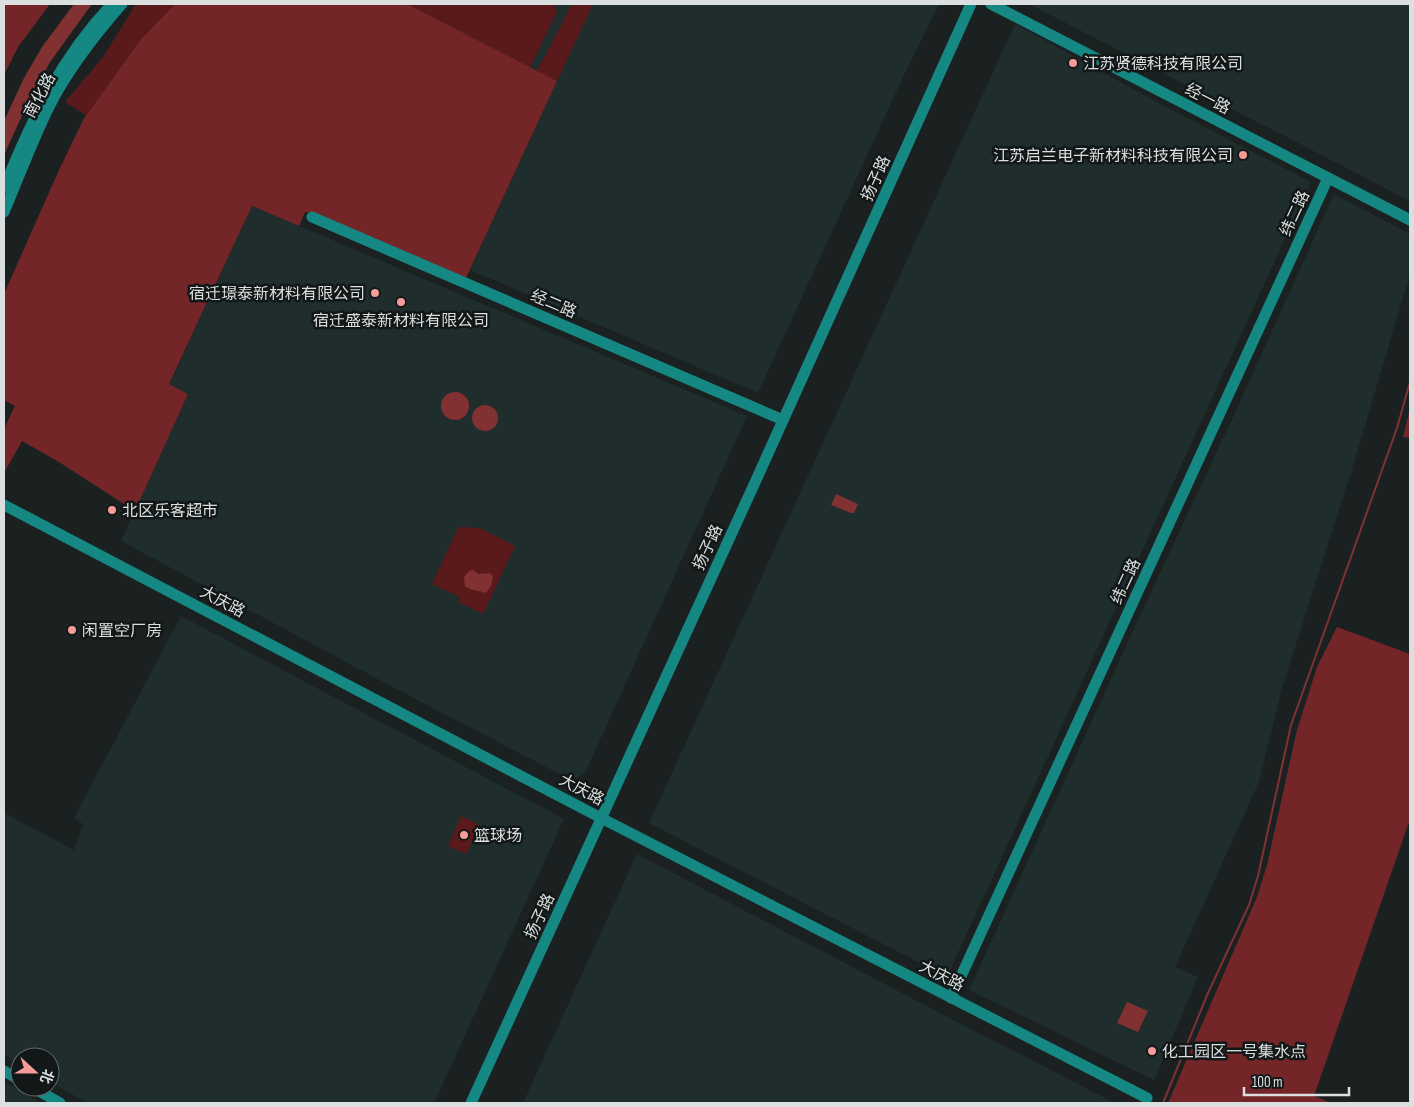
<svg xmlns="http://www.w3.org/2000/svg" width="1414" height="1107" font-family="'Sofia Sans Condensed','Noto Sans SC',sans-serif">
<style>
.built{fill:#1f2d2c}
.green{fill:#5a191b}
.forest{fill:#742528}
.water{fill:#813132}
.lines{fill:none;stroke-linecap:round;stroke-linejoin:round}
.stream{stroke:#813132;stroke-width:2}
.secondary{stroke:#158884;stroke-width:11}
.poi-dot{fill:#f59b98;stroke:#121818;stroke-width:2}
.labels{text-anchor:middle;stroke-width:5;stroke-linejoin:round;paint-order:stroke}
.poi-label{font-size:16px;fill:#dbdfdf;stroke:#121818;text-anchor:start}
.street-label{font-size:16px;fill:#dbdfdf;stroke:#121818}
</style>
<rect width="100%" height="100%" fill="#1b2121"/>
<g class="built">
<path d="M407,4H939L902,79L758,393L470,270L557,81Z"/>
<path d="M1029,4H1410V201Z"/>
<path d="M1015,24L1164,106L1311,182L947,977L649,823Z"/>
<path d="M1334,194L1410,234V274L1352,469L1282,688L1259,782L1175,967L1198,977L1154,1080L969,990L1137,622L1234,415Z"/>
<path d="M252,206L747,416L585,773L577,778L569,779L385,683L121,541L188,394L169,385Z"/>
<path d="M181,616L564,819L434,1103H88L50,1082V1057H20V1064L4,1055V813L74,850L83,824L74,818Z"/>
<path d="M637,854L938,1012L1115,1103H523Z"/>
<path d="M4,1082L41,1103H4Z"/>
</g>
<g class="green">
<path d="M136,4H175L141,39L86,115L65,102L103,57Z"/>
<path d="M407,4H555L557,12L530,67Z"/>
<path d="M572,4H593L557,81L537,71Z"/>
<path d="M460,527L480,528L515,546L483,614L458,602L460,597L432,584L457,530Z"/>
<path d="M461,816L480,825L466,854L448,846Z"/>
</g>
<g class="forest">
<path d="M4,4H50L18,47L4,75Z"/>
<path d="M175,4H407L557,81L466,278L314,213L305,212L299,226L252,206L169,384L188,394L135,511L59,462L22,441L4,473V429L15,406L4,400V294L59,170L84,118L141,39Z"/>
<path d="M1410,408V438L1403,437Z"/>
<path d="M1337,627L1410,654V819L1314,1096L1331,1103H1168L1257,897L1267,865L1297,730L1317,667Z"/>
</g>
<g class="water">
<path d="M74,4H92L50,62L25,109L4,155V121L24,78L42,47Z"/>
<circle cx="455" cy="406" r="14"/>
<circle cx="485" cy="418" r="13"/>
<path d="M836,494L858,504L854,513H851L831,505Z"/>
<path d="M473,570L478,574L490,573L493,576L491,586L486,593L470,589L465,586L464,577L469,571Z"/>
<path d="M1127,1002L1148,1011L1138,1032L1117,1023Z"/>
</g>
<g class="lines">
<path class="stream" d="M1163,1103L1208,993L1249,905L1258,876L1291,725L1397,428L1410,382"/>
<g class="secondary">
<path d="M991,4L1410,220"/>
<path d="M4,188C32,119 60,59 112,4"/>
<path d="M4,212C19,177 32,141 49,107C68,69 94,36 122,4"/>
<path d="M312,217L783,420"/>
<path d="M4,505L601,818L1147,1098"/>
<path d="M951,998L1328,178"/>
<path d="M4,1071L20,1080"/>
<path d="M32,1087L60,1103"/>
<path d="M471,1103L757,478L971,4"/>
</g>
</g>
<g class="poi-dot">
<circle cx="1073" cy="63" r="5"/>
<circle cx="1243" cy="155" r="5"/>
<circle cx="375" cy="293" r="5"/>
<circle cx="401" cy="302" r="5"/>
<circle cx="112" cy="510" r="5"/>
<circle cx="72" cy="630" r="5"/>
<circle cx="464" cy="835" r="5"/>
<circle cx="1152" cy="1051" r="5"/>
</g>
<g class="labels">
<g class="poi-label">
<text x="1083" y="69">江苏贤德科技有限公司</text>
<text x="1233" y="161" text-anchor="end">江苏启兰电子新材料科技有限公司</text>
<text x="365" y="299" text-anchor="end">宿迁璟泰新材料有限公司</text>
<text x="401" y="326" text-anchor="middle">宿迁盛泰新材料有限公司</text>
<text x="122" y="516">北区乐客超市</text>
<text x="82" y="636">闲置空厂房</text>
<text x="474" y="841">篮球场</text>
<text x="1162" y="1057">化工园区一号集水点</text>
</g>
<g class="street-label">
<text transform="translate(39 95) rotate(-62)" y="6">南化路</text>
<text transform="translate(1208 98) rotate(27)" y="6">经一路</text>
<text transform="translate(875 178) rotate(-66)" y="6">扬子路</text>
<text transform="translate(1294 213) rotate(-65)" y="6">纬二路</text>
<text transform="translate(554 303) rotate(23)" y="6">经二路</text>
<text transform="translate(707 547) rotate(-65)" y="6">扬子路</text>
<text transform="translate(1125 581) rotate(-65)" y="6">纬二路</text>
<text transform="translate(223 601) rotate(28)" y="6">大庆路</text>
<text transform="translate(582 789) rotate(28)" y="6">大庆路</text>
<text transform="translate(539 916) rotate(-65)" y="6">扬子路</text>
<text transform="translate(942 975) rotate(27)" y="6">大庆路</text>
</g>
</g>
<rect width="1414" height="1107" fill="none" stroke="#dbdfdf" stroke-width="10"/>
<g transform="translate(35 1072) rotate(111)"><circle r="24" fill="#121818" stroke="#626868"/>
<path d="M0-4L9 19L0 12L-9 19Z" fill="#f59b98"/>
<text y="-8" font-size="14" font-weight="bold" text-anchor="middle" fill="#dbdfdf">北</text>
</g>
<path d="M1244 1087v8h105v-8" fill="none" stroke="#dbdfdf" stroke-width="2.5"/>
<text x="1252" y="1087" font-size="15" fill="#dbdfdf" stroke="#121818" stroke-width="4" paint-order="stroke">100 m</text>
</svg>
